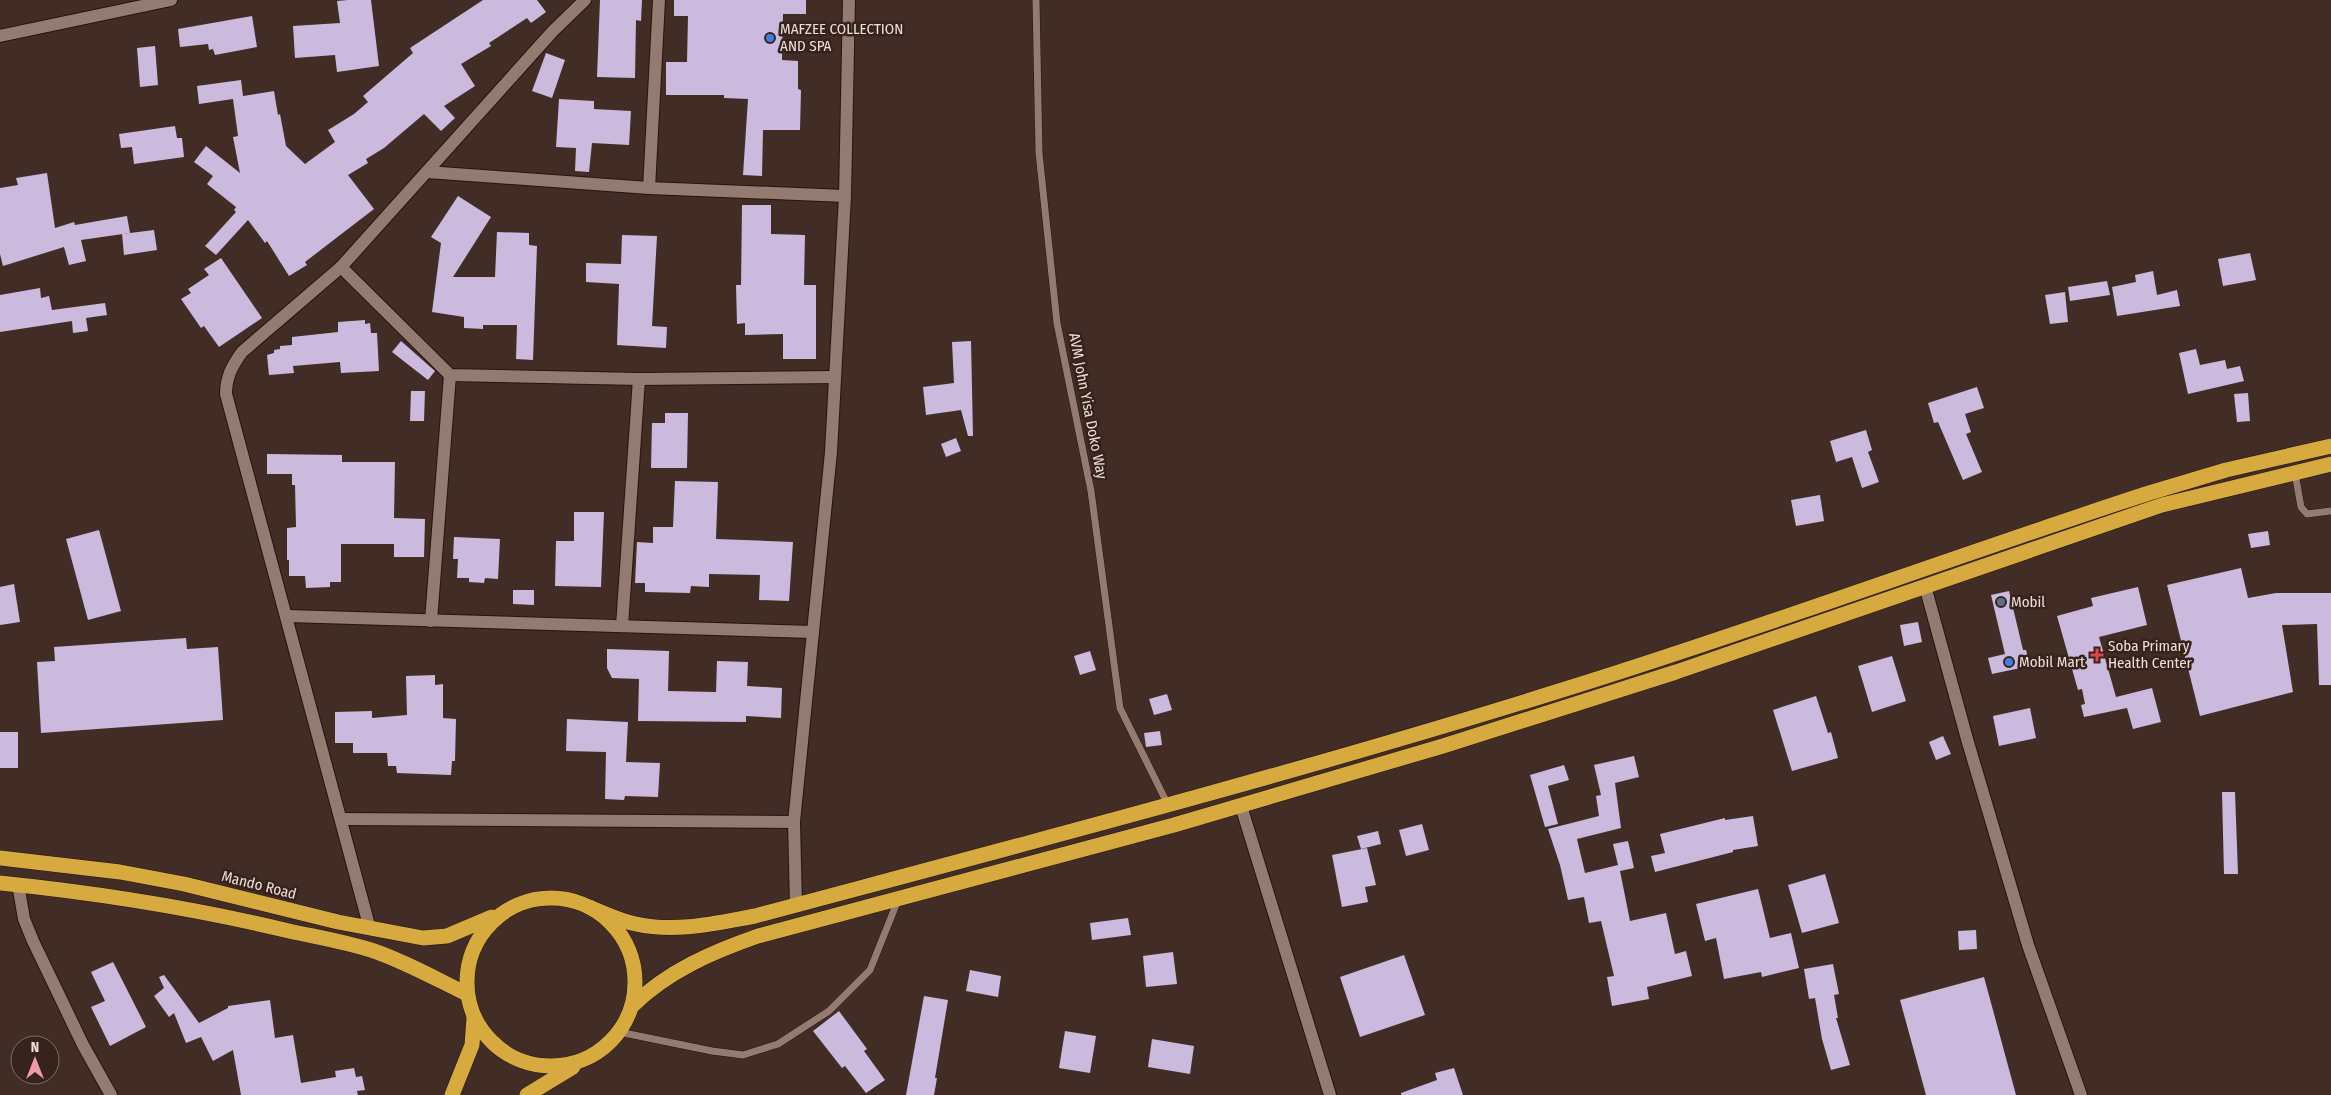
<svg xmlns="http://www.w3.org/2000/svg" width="2331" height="1095" font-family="'Fira Sans Condensed',sans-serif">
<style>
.building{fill:#cbbade}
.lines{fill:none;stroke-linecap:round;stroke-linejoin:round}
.lane-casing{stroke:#27140e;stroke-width:8}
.street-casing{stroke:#27140e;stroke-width:14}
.highway-casing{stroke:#27140e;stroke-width:16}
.lane{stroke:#937b72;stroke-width:7}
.street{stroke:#937b72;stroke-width:12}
.highway{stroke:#d7aa3f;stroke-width:15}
.shop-dot{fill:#3f7fe0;stroke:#36231b;stroke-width:2}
.service-dot{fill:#5c6f8a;stroke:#36231b;stroke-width:2}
.health-dot{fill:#e0444e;stroke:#36231b;stroke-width:2}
.labels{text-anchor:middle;stroke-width:5;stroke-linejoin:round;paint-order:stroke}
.poi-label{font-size:15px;fill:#ecdfda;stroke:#36231b;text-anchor:start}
.street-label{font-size:15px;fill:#ecdfda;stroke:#36231b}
</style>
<rect width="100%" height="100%" fill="#412d25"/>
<g class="building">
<path d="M348,0H371L379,66L337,72L335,55L295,58L293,26L340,23L337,1Z"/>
<path d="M483,0H537L546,12L531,23L527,18L489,43L491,46L461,64L475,86L444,106L455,118L441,131L424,114L384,148L366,159L368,163L348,175L374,209L305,262L307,265L289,276L267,241L265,243L248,220L216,255L205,246L236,212L234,210L236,207L207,184L213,176L194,162L206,146L240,173L233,137L238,136L233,99L199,104L197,86L241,80L243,96L274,91L278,115L280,114L286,146L305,164L335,142L328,130L354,114L368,102L363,96L413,53L410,48Z"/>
<path d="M600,0H642L641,21L636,20L635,78L597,77Z"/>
<path d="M674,0H806V14H783L782,60L798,61V89L801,90L800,130H763L762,176L743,175L748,99L724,98V95H666V62H687L688,16H674Z"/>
<path d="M252,16L257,47L215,55L213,49L209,50L208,44L180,47L178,29Z"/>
<path d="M155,46L158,85L140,87L137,48Z"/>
<path d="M546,53L565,60L552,98L532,91Z"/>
<path d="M559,99L594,101V109L631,111L629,145L592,143L589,172L575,171L576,148L556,147Z"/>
<path d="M175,126L177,138H182L184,157L134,164L132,147L121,148L119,134Z"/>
<path d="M47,173L55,228L74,222L75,225L127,216L130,233L81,240L86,261L69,265L64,247L3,266L0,254V188L18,185L16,178Z"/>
<path d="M458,196L491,217L453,277H495L497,232L529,233V245L537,246L533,360L516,359L517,325H483V329L464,328V317L432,312L441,243L431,237Z"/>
<path d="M742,205H771V234L805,235L804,285H816V359H783V334L745,335V323L737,324L736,285H741Z"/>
<path d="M154,230L157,250L124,255L122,234Z"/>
<path d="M622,235L657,236L652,326L667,327L666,348L617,345L619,284L586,282V263L621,264Z"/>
<path d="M2250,253L2256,280L2223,286L2218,259Z"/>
<path d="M221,258L262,318L219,347L204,326L201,328L181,299L191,293L188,289L209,275L204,269Z"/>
<path d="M2153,271L2157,295L2177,290L2180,306L2117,316L2112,287L2136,282L2135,275Z"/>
<path d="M2107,281L2110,295L2070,301L2068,287Z"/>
<path d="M40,288L41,298L49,296L52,310L105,303L107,315L86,318L88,331L73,333L72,321L0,332V295Z"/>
<path d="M2065,292L2068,322L2050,324L2045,295Z"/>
<path d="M365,320V324L370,323L371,333H377L379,371L341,373L340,362L293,366L294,373L269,375L267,355L274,353V350L280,349V346L292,345V337L338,332V322Z"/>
<path d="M401,341L435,371L428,380L392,352Z"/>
<path d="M971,341L973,436H968L961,410L926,415L923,387L954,383L952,342Z"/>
<path d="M2196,349L2200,365L2225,360L2227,369L2240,366L2244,381L2188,394L2179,353Z"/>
<path d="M1977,387L1984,408L1965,414L1971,432L1966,434L1982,472L1963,480L1938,422L1934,423L1928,403Z"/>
<path d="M411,391H425L424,421H410Z"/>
<path d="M2248,393L2250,421L2237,422L2234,394Z"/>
<path d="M665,413H688L687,468H651L652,423H665Z"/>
<path d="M1866,430L1872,450L1868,452L1879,482L1862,488L1852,457L1836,462L1830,441Z"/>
<path d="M956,438L961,451L946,457L941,444Z"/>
<path d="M267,454L342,455V462H395L394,518L425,519L424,557H394V544H341V582H330V587L306,588L305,576H289V560H287V528L296,527L295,485H292V474H267Z"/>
<path d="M675,481L718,482L716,539L793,542L789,601L759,600L760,575L709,574V587L691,586L690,593L645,592V583H635L637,542L653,543V527H673Z"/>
<path d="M1820,495L1824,521L1796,526L1791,500Z"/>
<path d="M574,512H604L601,587L555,586L556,541H574Z"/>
<path d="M99,530L121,611L88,620L66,539Z"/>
<path d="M2268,531L2270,545L2251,548L2248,534Z"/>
<path d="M454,537L500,539L498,579L485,578L484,583L469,582V578H457L458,559H453Z"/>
<path d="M2241,568L2248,598L2276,593H2331V685H2319L2317,624L2282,625L2293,692L2200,716L2167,585Z"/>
<path d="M14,584L20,622L0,625V587Z"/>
<path d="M2138,587L2147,625L2099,637L2116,697L2152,688L2161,722L2133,729L2127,708L2084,717L2081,705L2085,704L2082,689L2078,690L2057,616L2093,606L2091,598Z"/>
<path d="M513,590H534V605L513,604Z"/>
<path d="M2009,591L2023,650H2026L2030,666L1992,674L1988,658L2005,654L1991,595Z"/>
<path d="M1918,622L1922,642L1904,646L1900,625Z"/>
<path d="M186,638L187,649L218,647L223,720L41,733L37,662L55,661L54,647Z"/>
<path d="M607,649L669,651L668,691L716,692L717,661L748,662L747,686L782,688L781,718L746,716V722L638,721L639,679L612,678L607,668Z"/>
<path d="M1090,651L1096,670L1080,675L1074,656Z"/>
<path d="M1892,656L1906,701L1872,712L1858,666Z"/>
<path d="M435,675V685L443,684V718L456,719L455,761H452L451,775L397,773L396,766H388L387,753H353V743H335V712L372,711V718L407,715L406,676Z"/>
<path d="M1167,694L1172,710L1154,715L1149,699Z"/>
<path d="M1816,696L1828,733L1831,732L1838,758L1792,771L1773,710Z"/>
<path d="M2030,708L2036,738L1999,746L1993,716Z"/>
<path d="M567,719L628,722L626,762L660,763L658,797L625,796L624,800L605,799L606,752L566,751Z"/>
<path d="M1160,731L1162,745L1146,747L1144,733Z"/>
<rect x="0" y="732" width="18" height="36"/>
<path d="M1943,736L1951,754L1936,760L1929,742Z"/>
<path d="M1634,756L1639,777L1615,783L1621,828L1577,839L1585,873L1618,865L1613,844L1628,841L1634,868L1620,871L1630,921L1666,913L1675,954L1686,951L1692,976L1647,987L1649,999L1612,1006L1607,977L1614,976L1601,921L1589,923L1584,897L1568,900L1560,865L1548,829L1599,816L1596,796L1601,795L1594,765Z"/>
<path d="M1564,765L1569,780L1548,786L1558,824L1545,827L1530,775Z"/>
<path d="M2222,792H2235L2238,874H2224Z"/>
<path d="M1753,816L1758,846L1733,850V852L1655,872L1651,856L1665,853L1660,834L1725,818V820Z"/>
<path d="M1422,824L1429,850L1406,856L1399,830Z"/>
<path d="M1378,831L1381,844L1361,849L1357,836Z"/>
<path d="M1367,848L1376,885L1365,887L1368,902L1342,907L1332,855Z"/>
<path d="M1825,874L1839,923L1802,933L1788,885Z"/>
<path d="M1758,889L1770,938L1791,933L1799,968L1762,977L1761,972L1724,979L1716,938L1705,941L1696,904Z"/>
<path d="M1128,918L1131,935L1092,940L1090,923Z"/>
<path d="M1976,930L1977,949L1959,950L1958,931Z"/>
<path d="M1173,952L1177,984L1146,987L1143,956Z"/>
<path d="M1404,955L1425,1015L1360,1037L1340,977Z"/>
<path d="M113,962L146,1027L110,1046L91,1007L105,1001L91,972Z"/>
<path d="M1833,964L1839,994L1834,995L1838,1018H1836L1850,1065L1831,1070L1822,1039L1815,998L1809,999L1804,969Z"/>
<path d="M970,970L1001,976L998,997L966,991Z"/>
<path d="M164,975L199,1023L228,1008V1006L270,1000L275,1038L293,1035L301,1083L336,1077L335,1071L354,1068L356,1077L362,1076L365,1090L357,1091L358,1095H241L233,1050L213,1061L201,1037L186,1043L174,1013L169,1017L154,996L164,988L159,977Z"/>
<path d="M1984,977L2016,1095H1926L1900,1000Z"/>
<path d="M924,996L948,1000L935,1078H937L934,1095H906Z"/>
<path d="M839,1011L867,1049L864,1051L885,1080L866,1093L845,1066L842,1068L813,1031Z"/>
<path d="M1065,1031L1096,1036L1090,1073L1059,1068Z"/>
<path d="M1152,1039L1194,1046L1190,1074L1148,1067Z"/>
<path d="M1454,1068L1463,1095H1401V1093L1437,1080L1435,1073Z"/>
</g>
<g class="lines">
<g class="lane-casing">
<g id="lane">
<path d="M1036,0L1039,153L1057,323L1091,491L1120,708L1168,805"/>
<path d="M2295,473L2301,507L2307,514L2331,511"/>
<path d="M619,1032L712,1051L743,1055L778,1044L829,1011L870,970L898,900"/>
</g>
</g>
<g class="street-casing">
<g id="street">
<path d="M0,36L171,0"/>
<path d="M427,172L649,188L845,196"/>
<path d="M649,188L659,0"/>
<path d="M341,267L450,375L639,379L835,377"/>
<path d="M1925,586L1967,739L2028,945L2081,1095"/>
<path d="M288,616L813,632"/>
<path d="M431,621L450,375"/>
<path d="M622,626L639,379"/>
<path d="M1241,806L1330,1095"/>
<path d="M341,819L794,822"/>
<path d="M18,884L24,919L33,941L83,1045L111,1095"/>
<path d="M796,905L794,822L831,452L845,196L849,0"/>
<path d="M370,929L226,394C226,377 232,366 242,352L341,267L553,31L585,0"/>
</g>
</g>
<g class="highway-casing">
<g id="highway">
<path d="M0,858L120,872L184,884L338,922L423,938L447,936L492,917"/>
<path d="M0,883C98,893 193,908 289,931C316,937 346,942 374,951C406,962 436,979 467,994"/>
<circle cx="551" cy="982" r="84"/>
<path d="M589,907C604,913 620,921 636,924C676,933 716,923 755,916C1024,844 1293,774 1559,691C1757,630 1952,557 2149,493L2226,470L2331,446"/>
<path d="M632,1006C668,971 712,952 758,936L1174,825L1443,746L1676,672L2162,505L2331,464"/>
<path d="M452,1095L472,1045L474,1018"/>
<path d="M527,1095L573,1067"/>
</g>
</g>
<use href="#lane" class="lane"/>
<use href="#street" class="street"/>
<use href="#highway" class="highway"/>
</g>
<g class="shop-dot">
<circle cx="770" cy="38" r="5"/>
<circle cx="2009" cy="662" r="5"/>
</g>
<circle class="service-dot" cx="2001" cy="602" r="5"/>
<path class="health-dot" d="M2094.5 647.5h5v5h5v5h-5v5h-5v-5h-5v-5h5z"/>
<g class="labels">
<g class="poi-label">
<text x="780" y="34">MAFZEE COLLECTION<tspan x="780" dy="17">AND SPA</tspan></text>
<text x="2011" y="607">Mobil</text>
<text x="2108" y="651">Soba Primary<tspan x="2108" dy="17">Health Center</tspan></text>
<text x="2019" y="667">Mobil Mart</text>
</g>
<g class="street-label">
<text transform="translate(1088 406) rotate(79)" y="5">AVM John Yisa Doko Way</text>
<text transform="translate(259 885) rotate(14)" y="5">Mando Road</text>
</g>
</g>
<g transform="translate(35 1060)"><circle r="24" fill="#36231b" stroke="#7f6e67"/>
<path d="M0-4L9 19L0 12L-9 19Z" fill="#f29aad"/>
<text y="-8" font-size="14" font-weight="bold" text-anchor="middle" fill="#ecdfda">N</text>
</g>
</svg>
